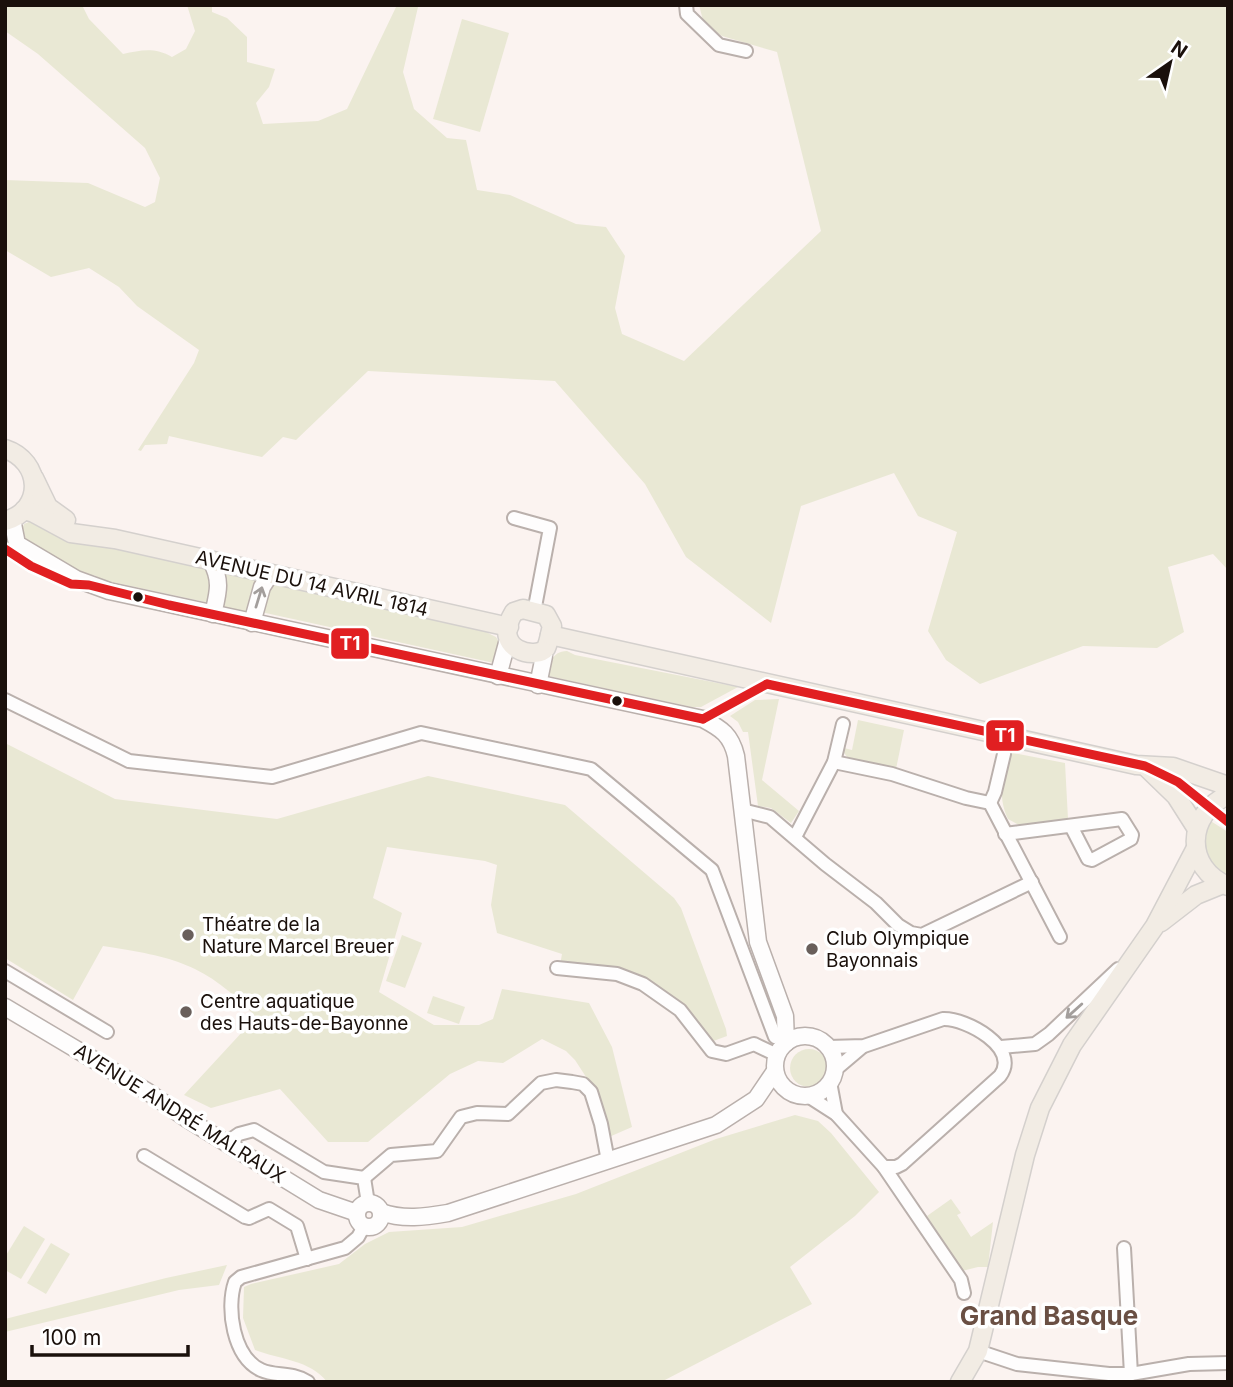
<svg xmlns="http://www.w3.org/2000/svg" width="1233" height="1387" font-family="Inter,sans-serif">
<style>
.green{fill:#e9e8d4}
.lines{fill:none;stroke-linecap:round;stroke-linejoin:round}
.street-casing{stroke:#bab0ac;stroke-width:16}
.secondary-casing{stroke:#bab0ac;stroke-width:19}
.primary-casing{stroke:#d4d0cd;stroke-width:21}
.street{stroke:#fefdfd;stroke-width:12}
.secondary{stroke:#fefdfd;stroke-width:16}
.primary{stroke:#f2ece4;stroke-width:18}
.bus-1-casing{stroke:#fff;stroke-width:14}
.bus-1{stroke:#e11f21;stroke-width:9}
.oneway{stroke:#a39e9c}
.bus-dot{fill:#1a100b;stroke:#fff;stroke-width:2.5}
.poi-dot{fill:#695f5b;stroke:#fff;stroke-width:2.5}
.labels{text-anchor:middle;stroke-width:7;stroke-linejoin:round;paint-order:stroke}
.street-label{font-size:19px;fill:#1a100b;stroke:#fff}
.poi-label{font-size:19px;fill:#1a100b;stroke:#fff;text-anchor:start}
.district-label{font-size:26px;font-weight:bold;fill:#6a4f43;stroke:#fff}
.line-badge{stroke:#fff;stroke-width:2.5}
.badge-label{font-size:19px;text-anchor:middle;font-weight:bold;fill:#fff}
</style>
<rect width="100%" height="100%" fill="#fbf3f0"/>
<g class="green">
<path d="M5,5H82L89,19L123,54C141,50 155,47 172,57L186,49L195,31L187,5H212V12L227,18L247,37V62L275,69L269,87L256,103L263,124L318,121L347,109L397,5L418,7L403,72L414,109L447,138L466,140L477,190L510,195L576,224L606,227L625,256L615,308L622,334L684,361L821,231L777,52L722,36L704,24L699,5H1228V570L1213,554L1168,567L1184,632L1157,648L1083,646L980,684L946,660L928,631L957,532L918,516L894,473L801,506L771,623L686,557L645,484L555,381L368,371L296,440L283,437L262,457L169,436L167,444L145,445L141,451L138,450L194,363L199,350L137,306L119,287L89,268L51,277L5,250V180L88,183L145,207L155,202L160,178L145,148L38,54L5,31Z"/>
<path d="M462,19L509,33L480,132L433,119Z"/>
<path d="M31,521L208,566L213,577L209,601L205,602L103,580L94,575L85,577L27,544L21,532L24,524Z"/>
<path d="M220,571L260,578L250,615L221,611Z"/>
<path d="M272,584L487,629L486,632L496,637L499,642L494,663L261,612L265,591Z"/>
<path d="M567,651L575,655L738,687L701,707H692L548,676C551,662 551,652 567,651Z"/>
<path d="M779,699L762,780L799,811L791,823L771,808L758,806L748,732H743L738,722L730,716L755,700Z"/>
<path d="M858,720L904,730L896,769L849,759L844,753V748L852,750Z"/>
<path d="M5,743L115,799L277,819L428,776L565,805L674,898L681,908L726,1029L727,1036L708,1043L645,983L560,965L562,954L497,933L491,905L497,865L485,861L387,847L373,898L402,913L379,992L434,1025H479L493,1019L502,989L589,1003L612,1047L632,1127L609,1137L601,1100L575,1060L566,1051L542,1039L503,1063L478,1061L450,1074L368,1142H328L280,1089L211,1108L184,1095L256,1017C205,963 174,957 103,946L73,1000L5,958Z"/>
<path d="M1008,752L1065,763L1068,819L1019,825L1008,819C997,796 1003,776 1008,752Z"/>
<path d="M1209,820L1228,832V878C1203,865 1201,844 1209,820Z"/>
<path d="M402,935L422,943L405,988L386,981Z"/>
<path d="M433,996L465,1007L459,1024L427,1013Z"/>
<circle cx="809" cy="1068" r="19"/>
<path d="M795,1115L818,1121L831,1133L879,1192L855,1216L790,1267L812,1304L661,1382H327C311,1360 278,1359 255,1350L243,1318L244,1287L251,1284L339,1264L365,1244L389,1232L462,1227L576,1194L716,1139Z"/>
<path d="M951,1199L961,1213L957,1215L971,1237L993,1222L988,1267H978L962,1271L927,1216Z"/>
<path d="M24,1226L45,1239L21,1279L5,1270V1257Z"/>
<path d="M51,1243L70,1254L46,1294L27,1283Z"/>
<path d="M227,1265L219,1285L179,1290L5,1332V1319L166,1278Z"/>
</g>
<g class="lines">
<g class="street-casing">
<g id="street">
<path d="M686,5L687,14L719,45L746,51"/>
<path d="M514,518L550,528L534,612"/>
<path d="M5,700L129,761L272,777L421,733L591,769L712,870L775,1037"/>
<path d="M834,762L892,774L966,798L990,803L1060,937"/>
<path d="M990,803L995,792L1004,754"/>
<path d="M742,810L770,817L825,864L876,903L898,925L911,933L922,935L1032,882"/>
<path d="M1005,834L1122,819L1132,835L1131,839L1092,860L1088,859L1071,826"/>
<path d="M795,837L834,762L843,724"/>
<path d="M557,968L617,974L643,984L680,1010L712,1051L726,1054L754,1044L777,1055"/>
<path d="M5,971L107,1032"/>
<path d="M828,1047L864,1046L943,1019C966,1018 1021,1048 1000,1076L902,1164L896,1167H884"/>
<path d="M1001,1047L1035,1044L1049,1034L1118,969"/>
<path d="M835,1070L861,1048"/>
<path d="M830,1082L836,1114"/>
<path d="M808,1096L836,1114L884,1167L961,1280L964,1293"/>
<path d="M226,1143L239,1134L254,1130L324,1172L364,1178L368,1203"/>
<path d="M144,1156L245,1217L249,1218L269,1209L297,1226L307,1259"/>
<path d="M364,1178L391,1155L437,1151L461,1117L477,1113L508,1114L541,1083L556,1080L572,1082L583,1084L591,1092L601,1124L608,1161"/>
<path d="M1124,1248L1131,1374"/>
<path d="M978,1351L1017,1364L1109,1374H1131L1189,1364L1228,1363"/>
<path d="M308,1382C290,1371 276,1377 261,1370C233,1357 226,1308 235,1282L241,1277L345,1248L358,1237L364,1226"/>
</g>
</g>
<g class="secondary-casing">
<g id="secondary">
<path d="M12,519L17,544L76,579L109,591L703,719C722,729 731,735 736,756L758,942L785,1016L786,1043"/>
<path d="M211,561C222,581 218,593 213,614"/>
<path d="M252,623L262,587L271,573"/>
<path d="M498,676L507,643"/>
<path d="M538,685L544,656L542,651"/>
<path d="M5,1007L148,1092L187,1119L319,1200L357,1213"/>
<circle cx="805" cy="1066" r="30"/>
<circle cx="369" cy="1215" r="12"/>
<path d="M381,1212C403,1220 425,1217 448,1213L716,1125L756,1099L775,1071"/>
</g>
</g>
<g class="primary-casing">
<g id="primary">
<path d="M5,449C42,461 45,510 5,521"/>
<path d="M34,478L48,507L66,520"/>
<path d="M24,510L34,513L71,533L115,539L509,627"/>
<path d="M523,609L546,615L552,626C550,633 549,642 546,648C537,660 490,651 514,612Z"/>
<path d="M550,635L1136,765L1173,767L1228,786"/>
<path d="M1145,766L1176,796L1197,829"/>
<path d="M1228,795C1186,814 1184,868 1228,886"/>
<path d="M1161,922L1196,895L1223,884"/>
<path d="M960,1382L978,1351L1025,1155L1040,1108L1072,1045L1155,926L1196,848"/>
</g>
</g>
<use href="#street" class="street"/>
<use href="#secondary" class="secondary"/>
<use href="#primary" class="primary"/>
<g class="bus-1-casing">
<g id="bus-1">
<path d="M5,549L31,566L71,584L89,585L169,605L703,719"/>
<path d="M767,684L1145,766L1178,782L1228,822"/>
<path d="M703,719L767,684"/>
</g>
</g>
<use href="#bus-1" class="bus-1"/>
</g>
<defs><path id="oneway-shaft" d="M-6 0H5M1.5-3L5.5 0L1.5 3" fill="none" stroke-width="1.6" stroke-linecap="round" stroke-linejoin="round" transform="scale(1.75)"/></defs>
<g class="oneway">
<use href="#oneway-shaft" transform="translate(259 597) rotate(-73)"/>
<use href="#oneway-shaft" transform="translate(1074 1011) rotate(138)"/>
</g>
<g class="bus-dot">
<circle cx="138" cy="597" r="6"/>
<circle cx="617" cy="701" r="6"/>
</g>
<g class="poi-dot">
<circle cx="188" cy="935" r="7"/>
<circle cx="812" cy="949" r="7"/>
<circle cx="186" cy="1012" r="7"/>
</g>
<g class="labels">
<g class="street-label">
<text transform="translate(312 583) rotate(13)" y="7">AVENUE DU 14 AVRIL 1814</text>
<text transform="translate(180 1113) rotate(32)" y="7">AVENUE ANDRÉ MALRAUX</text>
</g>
<g class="poi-label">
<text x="202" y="931">Théatre de la<tspan x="202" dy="22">Nature Marcel Breuer</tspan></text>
<text x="826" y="945">Club Olympique<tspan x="826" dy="22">Bayonnais</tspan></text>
<text x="200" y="1008">Centre aquatique<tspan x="200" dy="22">des Hauts-de-Bayonne</tspan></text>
</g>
<g class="district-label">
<text x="1049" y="1325">Grand Basque</text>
</g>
</g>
<g class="line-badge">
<rect x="330" y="627" width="40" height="33" rx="7" fill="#e11f21"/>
<rect x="985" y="719" width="40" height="33" rx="7" fill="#e11f21"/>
</g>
<g class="badge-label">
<text x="350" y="650">T1</text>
<text x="1005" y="742">T1</text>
</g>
<rect width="1233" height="1387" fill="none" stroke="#1a100b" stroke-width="14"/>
<g transform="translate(1170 63) rotate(34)" stroke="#ffffff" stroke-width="5" paint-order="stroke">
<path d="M0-5L12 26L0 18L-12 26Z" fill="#1a100b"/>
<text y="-10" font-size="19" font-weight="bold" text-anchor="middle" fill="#1a100b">N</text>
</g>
<path d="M32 1345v10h156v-10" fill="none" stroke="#1a100b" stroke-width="3.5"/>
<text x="42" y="1345" font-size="21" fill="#1a100b" stroke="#ffffff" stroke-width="5" paint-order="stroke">100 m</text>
</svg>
